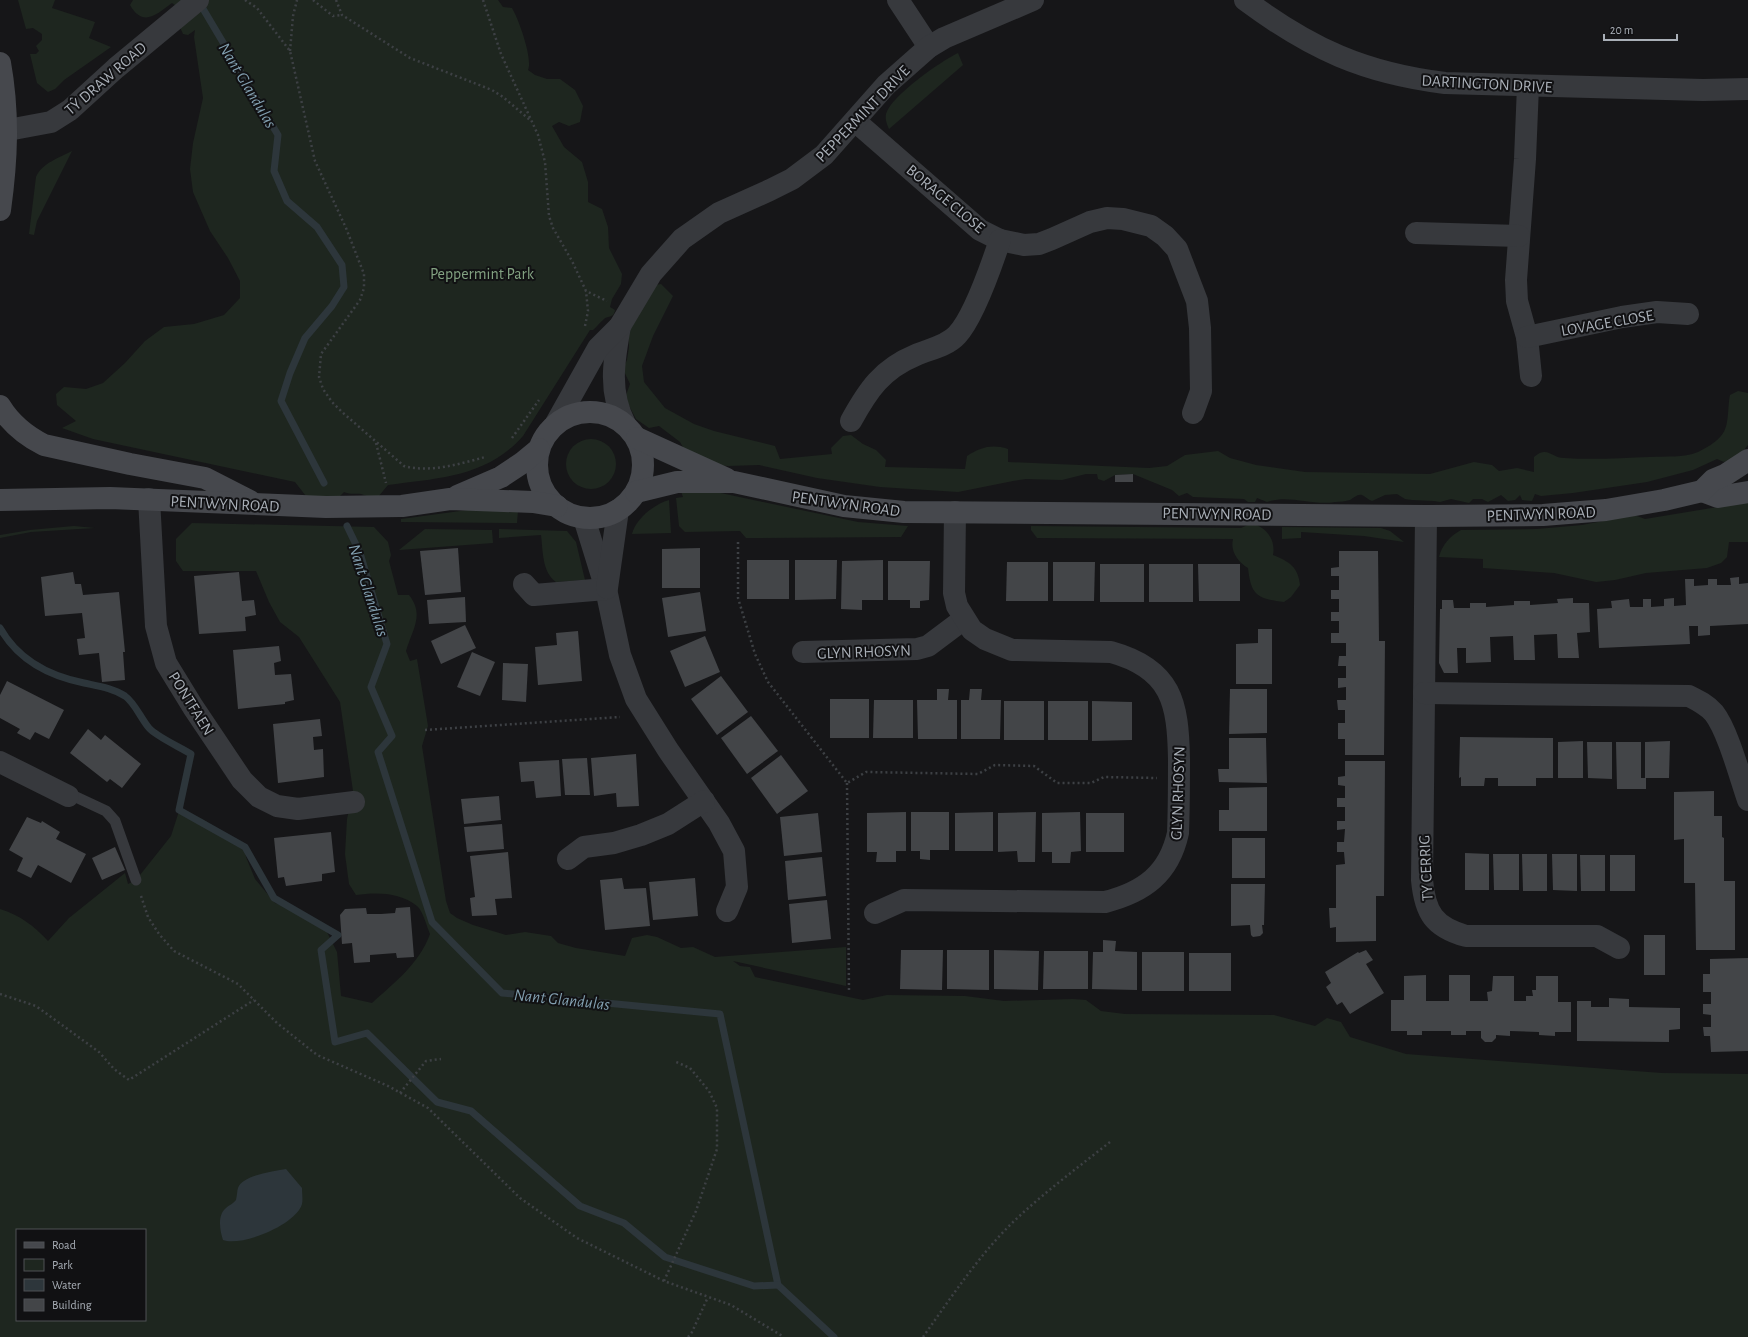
<svg xmlns="http://www.w3.org/2000/svg" width="1748" height="1337" font-family="'Alegreya Sans',sans-serif">
<style>
.green{fill:#1e261f;fill-rule:evenodd}
.water{fill:#2d363b}
.lines{fill:none;stroke-linecap:round;stroke-linejoin:round}
.stream{stroke:#2d363b;stroke-width:7}
.building{fill:#434548}
.path{stroke:#3d4044;stroke-width:2.5;stroke-dasharray:2 3;stroke-linecap:butt}
.lane{stroke:#37393d;stroke-width:11}
.street{stroke:#37393d;stroke-width:22}
.secondary{stroke:#46484d;stroke-width:22}
.labels{text-anchor:middle;stroke-width:4;stroke-linejoin:round;paint-order:stroke}
.street-label{font-size:16px;fill:#a9afb7;stroke:#111113}
.park-label{font-size:16px;fill:#82a181;stroke:#111113}
.water-label{font-size:17px;font-style:italic;fill:#829fb0;stroke:#111113}
</style>
<rect width="100%" height="100%" fill="#161618"/>
<g class="green">
<path d="M18,0H55L52,8L95,22L89,38L111,47L64,80L55,89L48,92L37,83L30,54H36L39,51L36,46L42,40V34L33,28L26,29Z"/>
<path d="M133,0H498L503,7L512,8C519,20 533,59 528,70L535,75L547,79H560L575,90L583,106L580,122L569,126L559,122L552,126L564,147L582,162L588,182V202L602,209L608,227L609,248L622,274L621,284L612,299L610,307L615,310C614,319 607,315 603,320C599,323 597,327 593,330H590L523,436C487,477 439,478 388,485L378,497C370,498 367,496 361,494C355,493 352,495 344,492L336,500H309L295,482L93,439L62,428L76,421L57,405L56,394L64,387L86,389L103,383L125,363L145,341L164,327L194,324L224,315L240,298V281L228,258L210,231L193,192L190,169L193,143L203,98L194,37L195,30L188,35L183,34L180,27V9L172,3C157,14 143,28 130,5Z"/>
<path d="M958,53L963,65L889,129C887,124 885,120 886,114C891,96 941,61 958,53Z"/>
<path d="M72,151L37,221L34,235L29,234L36,177C42,163 59,158 72,151Z"/>
<path d="M661,284L673,296L653,336L642,366L644,382L665,408L694,424L714,431L775,446L780,459L832,454L831,448L843,436L851,435L863,444L876,450L886,460L885,467H887L965,469L967,456C981,447 992,444 1008,449V462L1149,468L1167,466L1185,455L1218,451L1230,458L1256,465L1305,472L1430,474L1474,462L1492,465L1499,471L1517,468L1534,472V457C1547,445 1552,458 1564,458C1592,460 1622,458 1650,457C1666,456 1683,458 1698,452C1706,448 1715,443 1721,436C1730,426 1727,409 1730,395L1738,391L1748,393V445L1736,460L1724,462L1717,459L1693,470L1647,482L1573,493L1541,496L1535,494L1532,501L1522,500L1520,495L1515,500L1508,501L1501,495L1488,502L1482,499H1473L1469,503L1451,499L1440,502L1434,501L1412,500L1405,499L1397,494L1385,495L1372,501C1368,500 1365,496 1362,495C1357,494 1354,498 1350,500C1346,501 1340,502 1335,502C1312,506 1289,494 1267,502L1257,498L1255,502H1248L1244,499L1193,497L1187,493L1179,496L1172,490L1133,474L1115,475L1104,481L1098,479L1097,474H1086L1062,480L1026,479L1013,481L958,492L880,487L817,478L759,465L728,466L713,465L686,452L680,442L659,426L649,428L636,419L625,398L630,384L623,369L627,360L629,347L628,331L650,286Z"/>
<circle cx="591" cy="464" r="25"/>
<path d="M681,491L716,492L858,522L908,526L901,537L746,538L740,531L685,532L679,526L676,498L683,497Z"/>
<path d="M669,500L671,533L632,534C636,518 655,504 669,500Z"/>
<path d="M1748,502V542H1729L1727,557L1721,563L1707,568L1646,573L1615,580L1596,582L1554,573L1483,568V559L1439,557C1442,545 1450,536 1461,530L1537,529L1582,525L1634,515L1645,519Z"/>
<path d="M475,509L518,511L517,523L401,522V519Z"/>
<path d="M192,523L374,527L388,542L391,555L389,561L398,595H409C425,615 412,630 406,651L410,661L417,659L428,726L422,746L446,901L450,913L457,918L473,925L506,935L525,932L551,936L558,943L576,948L625,956L632,938L647,935L657,937L681,948L693,947L715,957L846,947V986L733,961L740,966L750,967L755,977L863,1000L887,995L965,996L1004,1001L1073,999L1086,1000L1101,1011L1125,1014L1274,1015L1315,1026L1327,1018L1341,1022L1350,1037L1406,1054L1662,1073L1748,1074V1337H0V909C20,915 34,926 48,941L69,918L125,873L128,884L136,880L171,836L180,808C193,817 207,817 216,831L225,835L245,848L246,857L255,879L275,903L302,912L322,922L337,952L341,996L372,1003C395,982 419,964 430,934C427,927 423,911 417,906C400,892 376,892 356,895L349,884L345,854L347,819L353,791L340,702L299,637L280,622L269,602L256,571H183L176,561V539ZM17,1230H145V1320H17Z"/>
<path d="M1250,524C1266,525 1276,540 1273,555C1290,562 1298,567 1300,585L1291,597L1284,602C1257,599 1251,595 1248,568C1238,562 1230,551 1233,539L1037,538L1031,530V526L1241,528Z"/>
<path d="M74,526L95,528L31,532L0,538V535L30,530Z"/>
<path d="M1282,527L1381,528L1390,531L1404,542L1364,536L1301,532V538L1282,539Z"/>
<path d="M425,529L492,530L493,543L399,550Z"/>
<path d="M499,529L567,531L576,542L585,580L556,582C542,572 543,551 541,535L499,538Z"/>
</g>
<path class="water" d="M286,1169L302,1188C302,1193 303,1200 302,1204C296,1225 241,1247 223,1240C220,1231 217,1215 226,1208C229,1205 233,1204 236,1200C237,1196 237,1191 238,1188C242,1175 275,1171 286,1169Z"/>
<g class="lines">
<g class="stream">
<path d="M199,2L278,135L274,171L287,201L317,227L342,265L344,287L332,306L305,338L290,373L281,401L324,483"/>
<path d="M347,526L360,553L387,644L371,687L392,736L378,752L432,922L502,993L720,1014L778,1285L834,1337"/>
<path d="M0,628C18,660 49,676 84,683C98,686 113,688 125,696C135,703 141,719 149,728C157,737 180,747 191,754L179,810L245,847L274,898L338,935L321,950L335,1042L367,1033L437,1102L471,1111L580,1206L624,1223L665,1257L754,1286L778,1285"/>
</g>
</g>
<g class="building">
<path d="M1133,474V482H1115V475Z"/>
<path d="M458,548L461,592L425,595L420,551Z"/>
<path d="M700,548V588H662V549Z"/>
<path d="M1339,551H1378L1379,641H1385L1384,755H1345V739H1338V723H1345V710H1338L1337,700H1346V687L1338,688V678H1346V666H1338L1339,656H1346V643H1331V633H1339V621H1331V612H1339V599H1331V590H1339V576H1331V568L1339,567Z"/>
<rect x="747" y="560" width="42" height="39"/>
<path d="M795,560H837L836,599L795,600Z"/>
<path d="M883,560V600H862V610L841,609L842,561Z"/>
<path d="M888,561H930L929,600L920,601V608H910V600H888Z"/>
<path d="M1007,562H1048V601H1006Z"/>
<path d="M1053,562H1095L1094,601H1053Z"/>
<rect x="1100" y="564" width="44" height="38"/>
<rect x="1149" y="564" width="44" height="38"/>
<path d="M1198,564H1240V601H1199Z"/>
<path d="M73,572L75,584H81L83,595L119,592L125,652H123L125,680L102,682L99,653L79,655L77,639L85,638L82,613L45,616L41,577Z"/>
<path d="M239,572L242,601L254,600L256,615L245,617L246,631L199,634L194,576Z"/>
<path d="M1739,577V584L1748,583V624L1710,626V635L1698,636V626H1689L1690,644L1599,648L1597,609L1612,608L1611,601L1629,599L1630,607H1643V599H1651V607L1664,606V599L1674,598V606L1686,605L1685,579H1694V586L1708,585V579H1717V585H1731L1730,578Z"/>
<path d="M700,592L706,631L668,637L662,598Z"/>
<path d="M465,597L466,622L429,624L427,600Z"/>
<path d="M1573,598V603H1589L1590,632L1577,633L1579,658H1558L1557,634L1534,635L1535,660H1514L1513,636L1490,637L1491,662L1466,663V648H1457L1458,673H1444L1439,663L1440,609H1442V600H1453L1454,608H1470V603H1486V607L1514,605V601H1530V605L1558,603L1557,599Z"/>
<path d="M465,625L476,648L441,664L431,641Z"/>
<path d="M1258,629H1272V684H1236V644L1258,643Z"/>
<path d="M578,631L582,681L538,685L535,647L557,645L556,633Z"/>
<path d="M705,636L720,672L685,687L670,651Z"/>
<path d="M279,646L281,661L274,663L275,675L291,674L294,700L285,702V704L238,709L233,650Z"/>
<path d="M472,652L495,662L480,696L457,687Z"/>
<path d="M503,663L528,664L526,702L502,700Z"/>
<path d="M721,676L748,712L717,735L691,699Z"/>
<path d="M7,681L64,710L49,739L35,732L30,740L17,733L20,729L0,718V695Z"/>
<path d="M937,689H949L948,700H957V739H918L917,700H937Z"/>
<path d="M970,689H982L981,700H1001L1000,739H961V700H969Z"/>
<path d="M1230,689H1267V733L1229,734Z"/>
<rect x="830" y="699" width="39" height="39"/>
<path d="M874,700H913V738H873Z"/>
<rect x="1004" y="701" width="40" height="39"/>
<rect x="1048" y="701" width="40" height="39"/>
<path d="M1092,701L1132,702V740L1092,741Z"/>
<path d="M751,716L778,751L747,774L721,738Z"/>
<path d="M320,719L322,736L313,737L314,750L323,749L324,777L278,783L273,724Z"/>
<path d="M88,729L101,740L105,735L141,764L122,788L110,779L107,782L70,753Z"/>
<path d="M1460,737L1553,738V778H1536V786H1498V778H1485L1484,786H1461V777L1459,778Z"/>
<path d="M1229,738H1266L1267,783L1219,782L1218,769H1229Z"/>
<path d="M1583,741V778H1558V742Z"/>
<path d="M1670,741L1669,778H1645V742Z"/>
<path d="M1587,742H1612V779L1588,778Z"/>
<path d="M1616,742H1641V778H1646V789H1617Z"/>
<path d="M636,754L639,806L617,807L616,793L594,796L591,758Z"/>
<path d="M781,755L808,791L777,814L751,778Z"/>
<path d="M587,758L590,795H565L562,759Z"/>
<path d="M559,760L561,796L536,798L534,781L521,782L519,762Z"/>
<path d="M1345,761H1385L1384,896H1376V941L1336,942V927L1330,928L1329,908H1336V865L1345,864L1344,852H1337V842H1344L1345,829L1337,830V821H1345V807H1337V798H1345V786L1338,785V777L1345,776Z"/>
<path d="M1267,787V831H1219V810H1229V788Z"/>
<path d="M1714,791V816H1722V837L1724,838V881H1735V950H1696L1695,883H1684V839L1674,840V792Z"/>
<path d="M499,796L501,820L464,824L461,799Z"/>
<path d="M906,812V851H896V862H876L877,852H867V813Z"/>
<path d="M911,812H949V850H930V860L920,859V851H911Z"/>
<path d="M993,812V851H955V813Z"/>
<path d="M1036,812L1035,862H1018L1017,851L998,852V813Z"/>
<path d="M1080,812L1081,851L1071,852L1070,863H1052V852H1042V813Z"/>
<path d="M818,813L822,852L784,856L780,817Z"/>
<rect x="1086" y="813" width="38" height="39"/>
<path d="M27,817L41,823L42,821L60,832L56,839L86,854L71,883L38,865L31,878L17,871L23,858L9,850Z"/>
<path d="M502,824L504,849L467,852L464,827Z"/>
<path d="M331,832L335,872L322,874V881L286,886L284,877L278,878L274,838Z"/>
<rect x="1232" y="838" width="33" height="40"/>
<path d="M115,847L125,870L102,880L92,858Z"/>
<path d="M508,852L512,898L495,899L497,915L472,916L470,898L475,897L470,856Z"/>
<path d="M1465,853L1489,854V890H1465Z"/>
<path d="M1493,854H1519V890H1494Z"/>
<path d="M1522,854H1547V891H1523Z"/>
<path d="M1552,854H1577V891L1553,890Z"/>
<path d="M1580,855H1605V891H1581Z"/>
<rect x="1610" y="855" width="25" height="36"/>
<path d="M822,857L826,896L788,900L785,861Z"/>
<path d="M622,878L624,889L646,888L650,926L605,930L600,880Z"/>
<path d="M695,878L698,916L653,920L649,882Z"/>
<path d="M1231,884H1265L1264,925H1262L1263,933L1260,936L1253,937L1251,935L1250,925L1231,926Z"/>
<path d="M827,900L831,939L792,943L789,904Z"/>
<path d="M410,907L414,957L397,958L396,953L370,955V962L354,963L352,943L342,944L340,915L345,909L366,908L367,914H381L395,913L396,908Z"/>
<rect x="1644" y="935" width="21" height="40"/>
<path d="M1103,940L1116,941L1115,951L1137,952V990L1092,989L1093,952H1103Z"/>
<path d="M901,950H943L942,990L900,989Z"/>
<path d="M947,950H989V990L947,989Z"/>
<path d="M994,950L1039,951L1038,990L994,989Z"/>
<path d="M1366,950L1373,960L1366,964L1384,993L1350,1014L1342,1002L1337,1005L1326,987L1331,983L1325,972L1358,952L1359,953Z"/>
<path d="M1044,951H1088V989H1043Z"/>
<rect x="1142" y="952" width="42" height="39"/>
<rect x="1189" y="953" width="42" height="38"/>
<path d="M1748,958V1051L1711,1052L1710,1036H1704L1703,1027H1711V1015L1703,1014V1004H1711V992H1703V974H1710V959Z"/>
<path d="M1426,975V1001H1449V975H1470V1001H1488L1487,992L1492,991L1493,976H1514V1001H1526V996H1533L1532,990H1536V976H1558V1002H1571V1032H1555V1036L1539,1035V1032L1510,1031V1036L1496,1035V1038L1492,1042H1485L1481,1038V1031H1466V1035H1451V1031H1422V1035H1407V1031H1391V1000H1404V976Z"/>
<path d="M1609,998L1629,999V1007L1680,1008V1029L1669,1030V1042L1577,1041V1001H1591V1007H1609Z"/>
</g>
<g class="lines">
<g class="path">
<path d="M245,0L257,8L290,51L315,161L346,228L364,274V288L360,300L321,354L319,377L323,389L332,402L342,412L404,466C429,473 460,464 485,457"/>
<path d="M313,0L333,16L342,15"/>
<path d="M336,0L342,15L410,58L492,90L503,97L530,120"/>
<path d="M483,0L501,54L538,135L545,162L549,216L553,228L572,261L586,291L607,301"/>
<path d="M290,51L293,16L297,0"/>
<path d="M585,326L588,311L586,291"/>
<path d="M512,438L539,400"/>
<path d="M376,443L386,483"/>
<path d="M738,542V598L755,654L768,682L847,783L866,772L978,774L995,765L1034,766L1057,783H1091L1104,777L1157,778"/>
<path d="M425,730L620,717"/>
<path d="M847,783L849,991"/>
<path d="M141,896L148,917L159,934L174,951L238,984L277,1023L317,1055L388,1086L428,1108L520,1198L577,1238L664,1281L731,1305L784,1337"/>
<path d="M0,994L36,1006L99,1052L114,1069L129,1080L254,1000"/>
<path d="M400,1093L426,1061L441,1059"/>
<path d="M664,1281L696,1211L717,1149V1108L709,1091L690,1068L674,1061"/>
<path d="M688,1337L692,1332L708,1297"/>
<path d="M923,1337C950,1299 977,1258 1011,1224C1042,1194 1076,1169 1110,1142"/>
</g>
<path class="lane" d="M68,796L76,797L106,811L115,821L136,880"/>
<g class="street">
<path d="M898,0L929,47"/>
<path d="M1245,0C1311,49 1364,73 1445,83L1703,90L1748,89"/>
<path d="M1528,86L1525,159L1516,280L1517,301L1527,337L1531,376"/>
<path d="M855,121L980,230L1000,240L1024,245L1039,244L1052,239L1090,222L1107,218L1123,219L1151,226L1165,236L1177,249L1197,301L1200,328L1201,391L1193,413"/>
<path d="M8,130L51,122L70,110L116,68L198,0"/>
<path d="M1416,233L1519,236"/>
<path d="M620,326C614,360 608,391 625,424"/>
<path d="M1527,337L1622,317L1657,312L1688,314"/>
<path d="M851,421C868,390 882,369 916,355C930,349 947,346 957,335C974,317 992,264 1000,240"/>
<path d="M556,423L598,348L620,326L651,274L682,239L719,213L770,190L792,179L824,155L886,85L929,47L944,38L1033,0"/>
<path d="M149,499L156,626L166,663L193,707L242,780L259,797L277,806L298,809L354,802"/>
<path d="M1426,516L1422,880C1425,913 1434,927 1466,936H1597L1619,948"/>
<path d="M584,518L606,589L620,655L636,699L668,750L719,823L734,851L737,887L727,911"/>
<path d="M524,584L534,595L606,589"/>
<path d="M607,588L618,510"/>
<path d="M803,652L917,649L928,646L964,619"/>
<path d="M1424,693L1689,696C1699,701 1707,705 1714,713C1728,731 1740,777 1748,800"/>
<path d="M0,762L68,796"/>
<path d="M568,859L584,847L614,843L641,835L668,824L704,801"/>
<path d="M875,913L904,900L1105,902C1144,892 1169,874 1178,833C1179,809 1179,784 1179,759C1178,703 1172,669 1111,652L1012,650L985,639L972,630L957,606L954,593L955,512"/>
</g>
<g class="secondary">
<path d="M0,63C9,113 7,160 0,210"/>
<path d="M0,406C11,424 26,436 44,445L130,464L205,478L250,501"/>
<circle cx="590" cy="465" r="53"/>
<path d="M637,438L727,479"/>
<path d="M1702,491L1718,497L1748,492"/>
<path d="M636,492L677,482H734L844,506L904,512L1426,516L1543,515L1606,510L1664,500L1702,491L1713,480L1725,475L1748,460"/>
<path d="M457,496L501,477L522,463L539,449"/>
<path d="M0,500L110,498L326,507L402,506L450,499L533,502L557,506"/>
</g>
</g>
<g class="labels">
<g class="street-label">
<text transform="translate(105 78) rotate(-41)" y="6">TŶ DRAW ROAD</text>
<text transform="translate(1487 83) rotate(3)" y="6">DARTINGTON DRIVE</text>
<text transform="translate(862 113) rotate(-46)" y="6">PEPPERMINT DRIVE</text>
<text transform="translate(946 198) rotate(40)" y="6">BORAGE CLOSE</text>
<text transform="translate(1607 322) rotate(-10)" y="6">LOVAGE CLOSE</text>
<text transform="translate(225 503) rotate(3)" y="6">PENTWYN ROAD</text>
<text transform="translate(846 503) rotate(8)" y="6">PENTWYN ROAD</text>
<text transform="translate(1217 513) rotate(1)" y="6">PENTWYN ROAD</text>
<text transform="translate(1541 513) rotate(-2)" y="6">PENTWYN ROAD</text>
<text transform="translate(864 651) rotate(-2)" y="6">GLYN RHOSYN</text>
<text transform="translate(192 703) rotate(58)" y="6">PONTFAEN</text>
<text transform="translate(1177 793) rotate(-88)" y="6">GLYN RHOSYN</text>
<text transform="translate(1425 868) rotate(-93)" y="6">TY CERRIG</text>
</g>
<g class="park-label">
<text x="482" y="279">Peppermint Park</text>
</g>
<g class="water-label">
<text transform="translate(248 85) rotate(59)" y="6">Nant Glandulas</text>
<text transform="translate(369 590) rotate(72)" y="6">Nant Glandulas</text>
<text transform="translate(562 999) rotate(6)" y="6">Nant Glandulas</text>
</g>
</g>
<rect x="16" y="1229" width="130" height="92" fill="#111113" stroke="#4e5055"/>
<rect x="24" y="1242" width="20" height="6" fill="#46484d" stroke="#4e5055"/>
<text x="52" y="1249" font-size="12" fill="#a9afb7">Road</text>
<rect x="24" y="1259" width="20" height="12" fill="#1e261f" stroke="#4e5055"/>
<text x="52" y="1269" font-size="12" fill="#a9afb7">Park</text>
<rect x="24" y="1279" width="20" height="12" fill="#2d363b" stroke="#4e5055"/>
<text x="52" y="1289" font-size="12" fill="#a9afb7">Water</text>
<rect x="24" y="1299" width="20" height="12" fill="#434548" stroke="#4e5055"/>
<text x="52" y="1309" font-size="12" fill="#a9afb7">Building</text>
<path d="M1604 34v6h73v-6" fill="none" stroke="#a9afb7" stroke-width="2"/>
<text x="1610" y="34" font-size="12" fill="#a9afb7" stroke="#111113" stroke-width="3" paint-order="stroke">20 m</text>
</svg>
